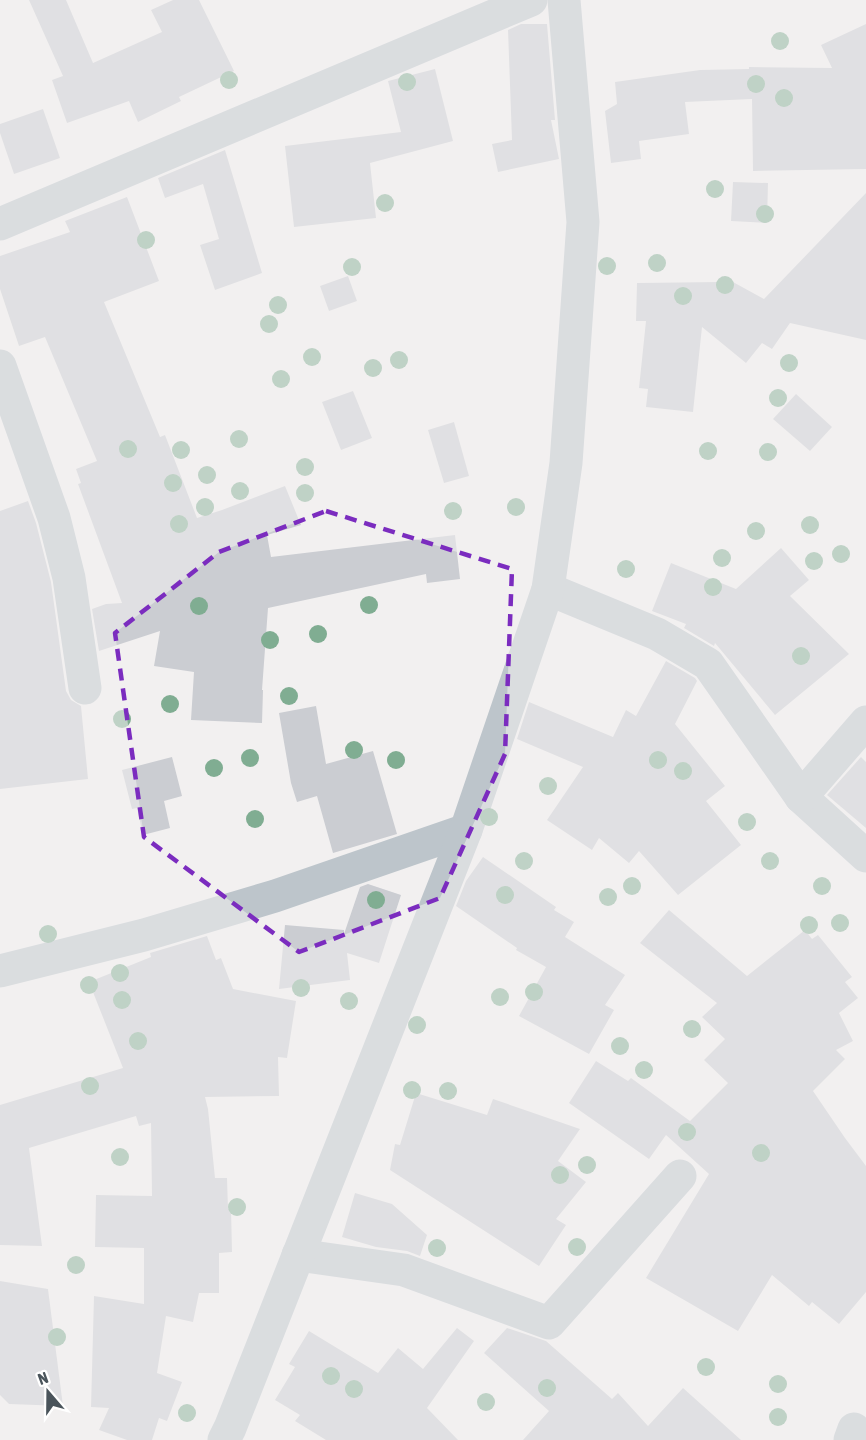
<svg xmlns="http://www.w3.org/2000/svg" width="866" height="1440" font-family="'Asap Condensed',sans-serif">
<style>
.building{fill:#cbcdd2}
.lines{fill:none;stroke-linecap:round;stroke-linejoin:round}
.minor{stroke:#bdc5cb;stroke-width:33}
.tree{fill:#80ad92}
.marked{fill:none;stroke:#7b2cbf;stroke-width:4.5;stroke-dasharray:12 8;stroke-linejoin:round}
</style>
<rect width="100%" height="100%" fill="#f2f0f0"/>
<g class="building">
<path d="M29,0H66L93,63L162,32L151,10L173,0H199L234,71L179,97L181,101L138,122L129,101L67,123L52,80L63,76Z"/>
<path d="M521,24H547L555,120H551L559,159L498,172L492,144L512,140L508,30Z"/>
<path d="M866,24V169L753,171L752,99L685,102L689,134L639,141L641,159L611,163L605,111L617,104L615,82L700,70L749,69V67L832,68L821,45Z"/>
<path d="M435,69L453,141L370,163L376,218L294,227L285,146L401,132L388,81Z"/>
<path d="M43,109L60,158L14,174L0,133V124Z"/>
<path d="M225,150L262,273L215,290L200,245L219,239L203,184L165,198L158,178Z"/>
<path d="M733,182L768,183L767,223L731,221Z"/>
<path d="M866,193V340L790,323L772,349L762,343L746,363L702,327L693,412L646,407L648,389L639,388L646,321H636L637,283L719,282L722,276L764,299Z"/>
<path d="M127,197L159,281L104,302L160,437L165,435L197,518L222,510L285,486L301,525L267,535L271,557L455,535L460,579L427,583L426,574L268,608L262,690H263L262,723L191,720L194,672L154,666L160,631L99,651L92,609L106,604L122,603L78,484L81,483L76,469L97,461L45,337L19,346L0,289V256L70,232L65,221Z"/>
<path d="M348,276L357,301L329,311L320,286Z"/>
<path d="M353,391L372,438L341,450L322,402Z"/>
<path d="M796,394L832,427L810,451L773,419Z"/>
<path d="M454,422L469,476L444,483L428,430Z"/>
<path d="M28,501L36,523L51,582L66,691L71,700L81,706L88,779L0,789V511Z"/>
<path d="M781,548L809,580L790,596L849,654L775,715L715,643L714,646L684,628L686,624L652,611L671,563L736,589Z"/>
<path d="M666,661L695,678L697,681L675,724L725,786L706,801L741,845L678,895L639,851L629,863L599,838L592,850L547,820L583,767L517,739L529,702L613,737L626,710L636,716Z"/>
<path d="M316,706L326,764L373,751L397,834L333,853L317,796L297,802L291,783L279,713Z"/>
<path d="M172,757L182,796L164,801L170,828L143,835L137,808L132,809L122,770Z"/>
<path d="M861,757L866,762V828L827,795Z"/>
<path d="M483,857L556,907L554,910L574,922L565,937L625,975L605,1005L614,1010L589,1054L519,1016L546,967L516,950L517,948L456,906L466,881Z"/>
<path d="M368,884L401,895L379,963L347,953L350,980L279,989L285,925L344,930V934L360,887Z"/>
<path d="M669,910L747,976L805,930L812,939L818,935L852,977L845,982L858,998L839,1013L853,1041L836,1050L845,1059L813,1091L845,1138L866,1166V1292L839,1324L812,1302L809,1306L772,1275L738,1331L646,1278L709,1174L666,1135L649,1159L569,1103L596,1061L628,1081L631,1078L690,1121L728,1083L704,1060L725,1039L702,1017L717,1003L640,943Z"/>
<path d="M207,936L216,960L221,958L233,989L296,1001L287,1058L278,1057L279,1096L205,1097L208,1109L215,1178H227L228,1209L231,1208L232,1252L219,1253V1293H199L193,1322L166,1316L157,1373L182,1382L167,1421L159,1418L152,1440H127L99,1430L109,1408L91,1407L94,1296L144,1304V1248L95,1247L96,1195L152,1196L151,1123L139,1126L136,1116L29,1148L42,1246L0,1245V1105L123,1068L89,982L151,957L150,953Z"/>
<path d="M416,1093L487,1115L493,1099L580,1129L558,1161L586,1182L556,1219L566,1225L539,1266L390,1170L395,1144L400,1145Z"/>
<path d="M355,1193L392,1204L427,1235L420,1256L407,1251L376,1247L342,1237Z"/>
<path d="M0,1281L48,1289L63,1406L9,1404L0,1395Z"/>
<path d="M457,1328L474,1341L427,1408L458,1440H326L295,1421L300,1415L275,1400L295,1367L289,1364L309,1331L378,1373L398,1348L423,1369Z"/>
<path d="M507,1328L546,1341L612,1399L618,1393L648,1426L683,1388L741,1440H523L549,1411L484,1353Z"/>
</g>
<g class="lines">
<g class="minor">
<path d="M0,224L531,0"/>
<path d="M0,366L54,518L69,578L85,688"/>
<path d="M548,589L657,634L708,664L801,797L866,856"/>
<path d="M801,797L866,722"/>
<path d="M0,971L144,935L275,896L466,830"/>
<path d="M298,1255L404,1270L549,1323L680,1176"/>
<path d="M224,1440L230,1428L466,830L548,589L566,463L583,222L564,0"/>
<path d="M850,1440L854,1429"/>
</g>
</g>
<g class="tree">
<circle cx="780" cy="41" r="9"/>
<circle cx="229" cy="80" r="9"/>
<circle cx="407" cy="82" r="9"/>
<circle cx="756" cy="84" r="9"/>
<circle cx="784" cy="98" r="9"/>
<circle cx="715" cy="189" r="9"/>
<circle cx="385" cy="203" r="9"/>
<circle cx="765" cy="214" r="9"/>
<circle cx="146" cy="240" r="9"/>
<circle cx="657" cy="263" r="9"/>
<circle cx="607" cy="266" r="9"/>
<circle cx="352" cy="267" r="9"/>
<circle cx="725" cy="285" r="9"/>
<circle cx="683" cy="296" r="9"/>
<circle cx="278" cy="305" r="9"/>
<circle cx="269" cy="324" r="9"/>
<circle cx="312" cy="357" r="9"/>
<circle cx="399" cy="360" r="9"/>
<circle cx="789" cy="363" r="9"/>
<circle cx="373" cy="368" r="9"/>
<circle cx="281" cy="379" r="9"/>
<circle cx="778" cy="398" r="9"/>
<circle cx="239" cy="439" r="9"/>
<circle cx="128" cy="449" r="9"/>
<circle cx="181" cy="450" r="9"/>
<circle cx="708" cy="451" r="9"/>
<circle cx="768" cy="452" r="9"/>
<circle cx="305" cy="467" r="9"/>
<circle cx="207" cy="475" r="9"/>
<circle cx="173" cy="483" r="9"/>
<circle cx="240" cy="491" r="9"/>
<circle cx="305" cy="493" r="9"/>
<circle cx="205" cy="507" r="9"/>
<circle cx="516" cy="507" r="9"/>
<circle cx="453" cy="511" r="9"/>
<circle cx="179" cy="524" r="9"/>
<circle cx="810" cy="525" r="9"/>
<circle cx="756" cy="531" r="9"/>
<circle cx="841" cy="554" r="9"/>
<circle cx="722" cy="558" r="9"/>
<circle cx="814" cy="561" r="9"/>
<circle cx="626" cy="569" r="9"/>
<circle cx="713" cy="587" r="9"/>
<circle cx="369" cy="605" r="9"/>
<circle cx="199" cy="606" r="9"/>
<circle cx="318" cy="634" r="9"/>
<circle cx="270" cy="640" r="9"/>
<circle cx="801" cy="656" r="9"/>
<circle cx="289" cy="696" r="9"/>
<circle cx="170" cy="704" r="9"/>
<circle cx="122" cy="719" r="9"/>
<circle cx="354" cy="750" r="9"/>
<circle cx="250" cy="758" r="9"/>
<circle cx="396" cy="760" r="9"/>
<circle cx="658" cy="760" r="9"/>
<circle cx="214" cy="768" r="9"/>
<circle cx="683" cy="771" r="9"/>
<circle cx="548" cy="786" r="9"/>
<circle cx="489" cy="817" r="9"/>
<circle cx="255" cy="819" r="9"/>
<circle cx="747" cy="822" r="9"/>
<circle cx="524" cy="861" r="9"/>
<circle cx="770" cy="861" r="9"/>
<circle cx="632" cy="886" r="9"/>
<circle cx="822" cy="886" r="9"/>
<circle cx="505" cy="895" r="9"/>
<circle cx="608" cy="897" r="9"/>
<circle cx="376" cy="900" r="9"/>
<circle cx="840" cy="923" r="9"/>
<circle cx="809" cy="925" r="9"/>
<circle cx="48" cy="934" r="9"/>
<circle cx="120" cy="973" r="9"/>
<circle cx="89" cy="985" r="9"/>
<circle cx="301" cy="988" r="9"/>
<circle cx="534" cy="992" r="9"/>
<circle cx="500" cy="997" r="9"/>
<circle cx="122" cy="1000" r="9"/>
<circle cx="349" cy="1001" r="9"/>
<circle cx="417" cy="1025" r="9"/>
<circle cx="692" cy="1029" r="9"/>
<circle cx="138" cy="1041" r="9"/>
<circle cx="620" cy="1046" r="9"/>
<circle cx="644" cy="1070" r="9"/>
<circle cx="90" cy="1086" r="9"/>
<circle cx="412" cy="1090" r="9"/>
<circle cx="448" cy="1091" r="9"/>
<circle cx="687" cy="1132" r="9"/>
<circle cx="761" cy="1153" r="9"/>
<circle cx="120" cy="1157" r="9"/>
<circle cx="587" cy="1165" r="9"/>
<circle cx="560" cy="1175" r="9"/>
<circle cx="237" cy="1207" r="9"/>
<circle cx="577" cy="1247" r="9"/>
<circle cx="437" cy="1248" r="9"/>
<circle cx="76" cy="1265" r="9"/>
<circle cx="57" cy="1337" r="9"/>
<circle cx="706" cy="1367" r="9"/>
<circle cx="331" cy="1376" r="9"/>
<circle cx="778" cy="1384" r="9"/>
<circle cx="547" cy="1388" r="9"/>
<circle cx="354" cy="1389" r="9"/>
<circle cx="486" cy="1402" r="9"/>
<circle cx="187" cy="1413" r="9"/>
<circle cx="778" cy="1417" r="9"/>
</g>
<path d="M0 0H866V1440H0ZM326,511L512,569L505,754L440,898L299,952L144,837L115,633L219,552Z" fill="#f2f0f0" fill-opacity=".55" fill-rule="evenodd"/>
<path class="marked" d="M326,511L512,569L505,754L440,898L299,952L144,837L115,633L219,552Z"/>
<g transform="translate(48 1392) rotate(340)" stroke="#ffffff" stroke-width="4.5" paint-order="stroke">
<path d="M0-4.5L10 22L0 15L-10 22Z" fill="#4a545b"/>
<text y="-9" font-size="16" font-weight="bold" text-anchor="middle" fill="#4a545b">N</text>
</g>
</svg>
